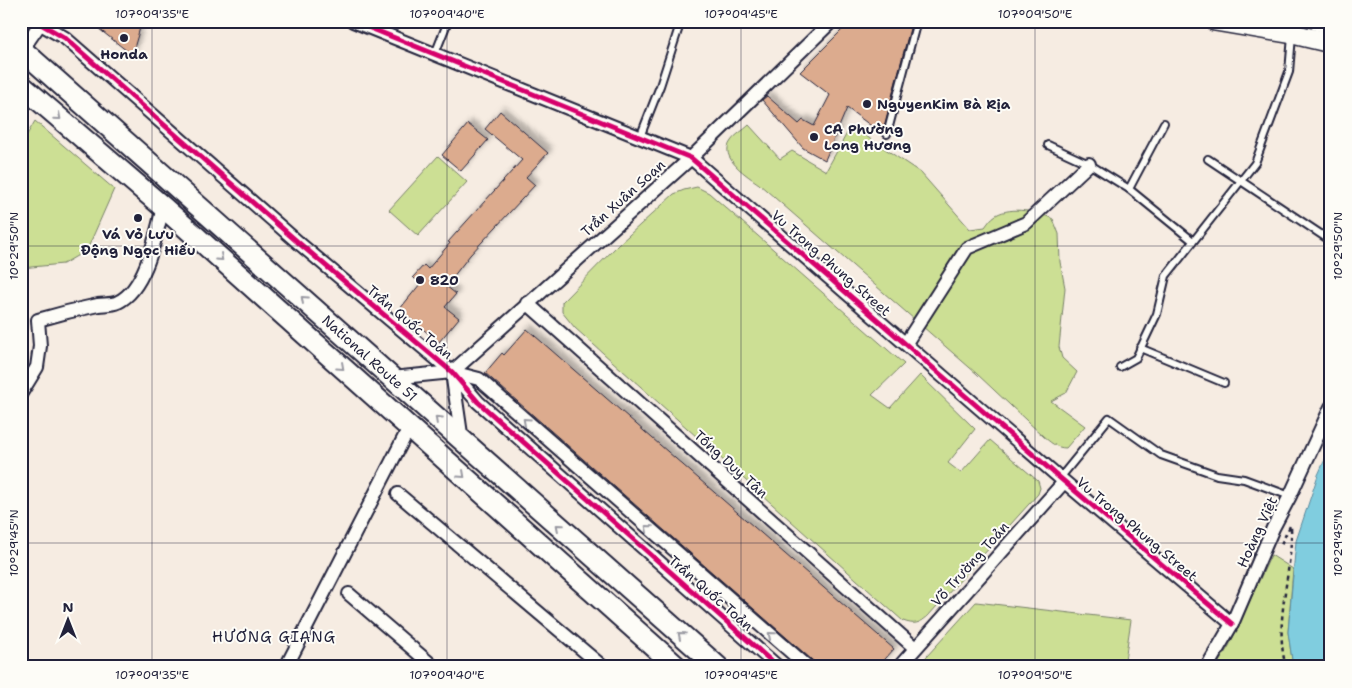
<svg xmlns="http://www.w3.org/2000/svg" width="1352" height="688" font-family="'Shantell Sans',sans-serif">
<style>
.green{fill:#ccdf94;stroke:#778068}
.water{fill:#80cddf;stroke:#5a899d}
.building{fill:#dcab8e;stroke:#22223b;filter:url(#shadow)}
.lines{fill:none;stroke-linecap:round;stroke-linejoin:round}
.service-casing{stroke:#22223b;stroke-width:10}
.minor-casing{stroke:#22223b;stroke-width:16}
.primary-casing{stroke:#22223b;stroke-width:22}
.trunk-casing{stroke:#22223b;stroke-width:24}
.path{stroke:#22223b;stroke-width:2.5;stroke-dasharray:4 4;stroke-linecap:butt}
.service{stroke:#fdfcf7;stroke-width:6}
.minor{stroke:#fdfcf7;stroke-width:12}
.primary{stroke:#fdfcf7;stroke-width:19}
.trunk{stroke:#fdfcf7;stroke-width:20}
.cycleway-casing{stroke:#fdfcf7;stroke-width:8}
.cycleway{stroke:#d6006c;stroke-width:5}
.oneway{stroke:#9a9aa2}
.ticks{fill:none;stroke:#22223b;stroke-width:1;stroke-opacity:0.45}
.poi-dot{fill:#22223b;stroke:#fdfcf7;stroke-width:2}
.labels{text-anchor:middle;stroke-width:4;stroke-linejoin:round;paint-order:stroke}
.poi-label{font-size:14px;font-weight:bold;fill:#22223b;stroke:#fdfcf7;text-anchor:start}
.street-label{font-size:14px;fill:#22223b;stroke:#fdfcf7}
.neighbourhood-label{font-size:15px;letter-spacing:1px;fill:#22223b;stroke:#fdfcf7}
.neatline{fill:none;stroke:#22223b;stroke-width:2}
.ticks-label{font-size:12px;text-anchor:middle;fill:#22223b}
</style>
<defs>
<filter id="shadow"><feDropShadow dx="4.5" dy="-4.5" stdDeviation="2.5" flood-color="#0004"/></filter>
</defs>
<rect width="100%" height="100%" fill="#f6ece2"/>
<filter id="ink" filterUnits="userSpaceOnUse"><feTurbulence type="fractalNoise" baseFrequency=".02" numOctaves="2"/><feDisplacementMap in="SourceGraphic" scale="10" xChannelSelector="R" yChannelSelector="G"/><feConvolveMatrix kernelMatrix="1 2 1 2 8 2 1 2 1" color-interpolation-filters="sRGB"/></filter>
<g filter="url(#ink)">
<g class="green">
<path d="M35,121L114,189L87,250L63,264L21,268V145Z"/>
<path d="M749,125L780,159L792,151L826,171L851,126L921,173L970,229L985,227C988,223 991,218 996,215C1012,206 1037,211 1053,219L1059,234L1060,262L1065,288L1059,347L1062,358L1077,372L1066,393L1051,401L1085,426L1066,448C1056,448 1050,442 1043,436L977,374L759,184C748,176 718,158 731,141C735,135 744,130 749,125Z"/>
<path d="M438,156L467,182L418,236L389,210Z"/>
<path d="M697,187L709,193L904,364L872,395L890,408L920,375L975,429L948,463L961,473L990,440L1038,481L1040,488L1038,494L928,616C919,624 914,625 903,621L575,328L562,312V302L618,245L674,194L684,190Z"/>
<path d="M1271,555L1293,569L1288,632L1293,667H1216L1229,646Z"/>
<path d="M976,602L1131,620L1124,667H917Z"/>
</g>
<path class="water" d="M1331,446V667H1293L1288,632L1296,541L1318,475Z"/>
<g class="building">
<path d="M89,21H142L132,55Z"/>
<path d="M851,21H912L882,134L847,108L825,160L803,148L762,100L767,96L799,124L803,120L814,126L830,95L800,72Z"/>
<path d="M500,111L548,153L526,177L535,185L470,255L446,286L456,294L445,307L459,318L439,342L399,310L420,284L413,277L424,265L428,269L450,243L448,242L522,160L485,129Z"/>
<path d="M468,124L488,140L461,171L442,155Z"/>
<path d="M527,329L894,649L878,667H820L485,373L502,353L504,355Z"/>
</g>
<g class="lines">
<g class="service-casing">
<g id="service">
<path d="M435,54L448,21"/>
<path d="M887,134L917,21"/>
<path d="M640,137L660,86L681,21"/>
<path d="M1048,145L1089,164L1129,189L1193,241"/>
<path d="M1208,159L1331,241"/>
<path d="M1129,189L1164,123"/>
<path d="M1140,348L1224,383"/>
<path d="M1120,367L1136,358L1147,335L1157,314L1166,276L1255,163L1289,72L1292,36"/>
<path d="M1060,478L1109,418L1161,455L1217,475L1244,479L1290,496"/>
</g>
</g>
<g class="minor-casing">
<g id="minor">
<path d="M353,21L691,158L1060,478L1232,624"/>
<path d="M41,24L65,38L300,244L452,372L478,402L778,667"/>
<path d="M22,50L42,21"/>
<path d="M527,303L915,648"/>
<path d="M906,343L967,248L1026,223L1089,164"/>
<path d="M452,372L479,379L808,667"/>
<path d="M452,372L462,441"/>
<path d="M392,378L452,372L691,158L832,21"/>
<path d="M21,393L37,367L40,346L38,320C58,314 78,309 98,305C104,304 112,305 118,302C146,289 156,235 163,207"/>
<path d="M398,494L603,667"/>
<path d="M349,594L434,667"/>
<path d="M286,667L409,428"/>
<path d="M899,667L1064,482"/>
<path d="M1207,667L1232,624L1273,528L1290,496L1331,407"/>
</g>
</g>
<g class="primary-casing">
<g id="primary">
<path d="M1215,21L1293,34L1331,43"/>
<path d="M1318,21L1331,24"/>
</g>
</g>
<g class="trunk-casing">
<g id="trunk">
<path id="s1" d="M21,49L718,667"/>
<path d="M21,85L163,207L677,667"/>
</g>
</g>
<g class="path">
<path d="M1281,544L1291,524"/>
<path d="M1286,667C1273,621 1293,573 1291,526"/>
</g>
<use href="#service" class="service"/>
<use href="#minor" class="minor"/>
<use href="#primary" class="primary"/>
<use href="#trunk" class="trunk"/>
<g class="cycleway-casing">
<g id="cycleway">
<path d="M353,21L691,158L1060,478L1232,624"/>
<path d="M41,24L65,38L300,244L452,372L478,402L778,667"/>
</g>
</g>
<use href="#cycleway" class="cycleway"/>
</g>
<defs><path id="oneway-chevron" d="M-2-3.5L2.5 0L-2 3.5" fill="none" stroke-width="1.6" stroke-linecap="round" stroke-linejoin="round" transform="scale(1.25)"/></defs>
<g class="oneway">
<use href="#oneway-chevron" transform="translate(58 117) rotate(41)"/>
<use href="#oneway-chevron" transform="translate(220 258) rotate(42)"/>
<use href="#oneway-chevron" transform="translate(304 299) rotate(-138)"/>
<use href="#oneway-chevron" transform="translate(341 367) rotate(42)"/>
<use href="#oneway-chevron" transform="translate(438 419) rotate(-137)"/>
<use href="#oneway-chevron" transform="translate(526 421) rotate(-138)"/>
<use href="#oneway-chevron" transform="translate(462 475) rotate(42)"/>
<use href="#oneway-chevron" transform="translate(559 527) rotate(-139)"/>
<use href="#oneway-chevron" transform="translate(648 528) rotate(-139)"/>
<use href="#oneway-chevron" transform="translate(681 635) rotate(-139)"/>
<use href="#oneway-chevron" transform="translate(771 635) rotate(-139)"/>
</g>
</g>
<path class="ticks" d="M152,21V667M447,21V667M741,21V667M1035,21V667M1330,21V667M21,246H1331M21,543H1331"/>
<g class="poi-dot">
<circle cx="124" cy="38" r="5"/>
<circle cx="867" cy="104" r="5"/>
<circle cx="814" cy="137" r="5"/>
<circle cx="138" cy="218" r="5"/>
<circle cx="420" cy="280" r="5"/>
</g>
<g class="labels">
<g class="poi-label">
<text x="124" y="59" text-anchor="middle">Honda</text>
<text x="877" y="109">NguyenKim Bà Rịa</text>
<text x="824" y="134">CA Phường<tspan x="824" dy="16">Long Hương</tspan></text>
<text x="138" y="239" text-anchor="middle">Vá Vỏ Lưu<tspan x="138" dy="16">Động Ngọc Hiếu</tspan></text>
<text x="430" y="285">820</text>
</g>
<g class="street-label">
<text transform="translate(623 198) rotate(-42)" y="5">Trần Xuân Soạn</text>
<text transform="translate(831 263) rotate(41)" y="5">Vu Trong Phung Street</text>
<text transform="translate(410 322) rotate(40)" y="5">Trần Quốc Toản</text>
<text dy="5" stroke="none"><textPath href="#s1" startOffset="466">National Route 51</textPath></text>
<text transform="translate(731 464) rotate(42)" y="5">Tống Duy Tân</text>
<text transform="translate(1137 529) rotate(40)" y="5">Vu Trong Phung Street</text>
<text transform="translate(1257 532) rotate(-65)" y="5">Hoàng Việt</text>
<text transform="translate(970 564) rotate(-48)" y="5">Võ Trường Toản</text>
<text transform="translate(711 593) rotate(41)" y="5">Trần Quốc Toản</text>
</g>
<g class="neighbourhood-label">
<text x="274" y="642">HƯƠNG GIANG</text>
</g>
</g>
<rect width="1352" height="688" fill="none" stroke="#fdfcf7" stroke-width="55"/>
<g transform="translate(68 620)" stroke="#fdfcf7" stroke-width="4" paint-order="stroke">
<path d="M0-4L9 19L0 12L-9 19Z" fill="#22223b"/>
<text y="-8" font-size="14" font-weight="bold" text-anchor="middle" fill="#22223b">N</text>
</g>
<rect x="28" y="28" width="1296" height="632" class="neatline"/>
<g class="ticks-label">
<text x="152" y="18">107°09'35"E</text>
<text x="447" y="18">107°09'40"E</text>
<text x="741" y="18">107°09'45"E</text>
<text x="1035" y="18">107°09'50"E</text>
<text transform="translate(14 246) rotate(-90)" y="4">10°29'50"N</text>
<text transform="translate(1338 246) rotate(-90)" y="4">10°29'50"N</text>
<text transform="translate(14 543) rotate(-90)" y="4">10°29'45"N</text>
<text transform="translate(1338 543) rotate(-90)" y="4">10°29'45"N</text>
<text x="152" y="679">107°09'35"E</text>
<text x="447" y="679">107°09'40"E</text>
<text x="741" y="679">107°09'45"E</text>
<text x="1035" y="679">107°09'50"E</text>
</g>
</svg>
